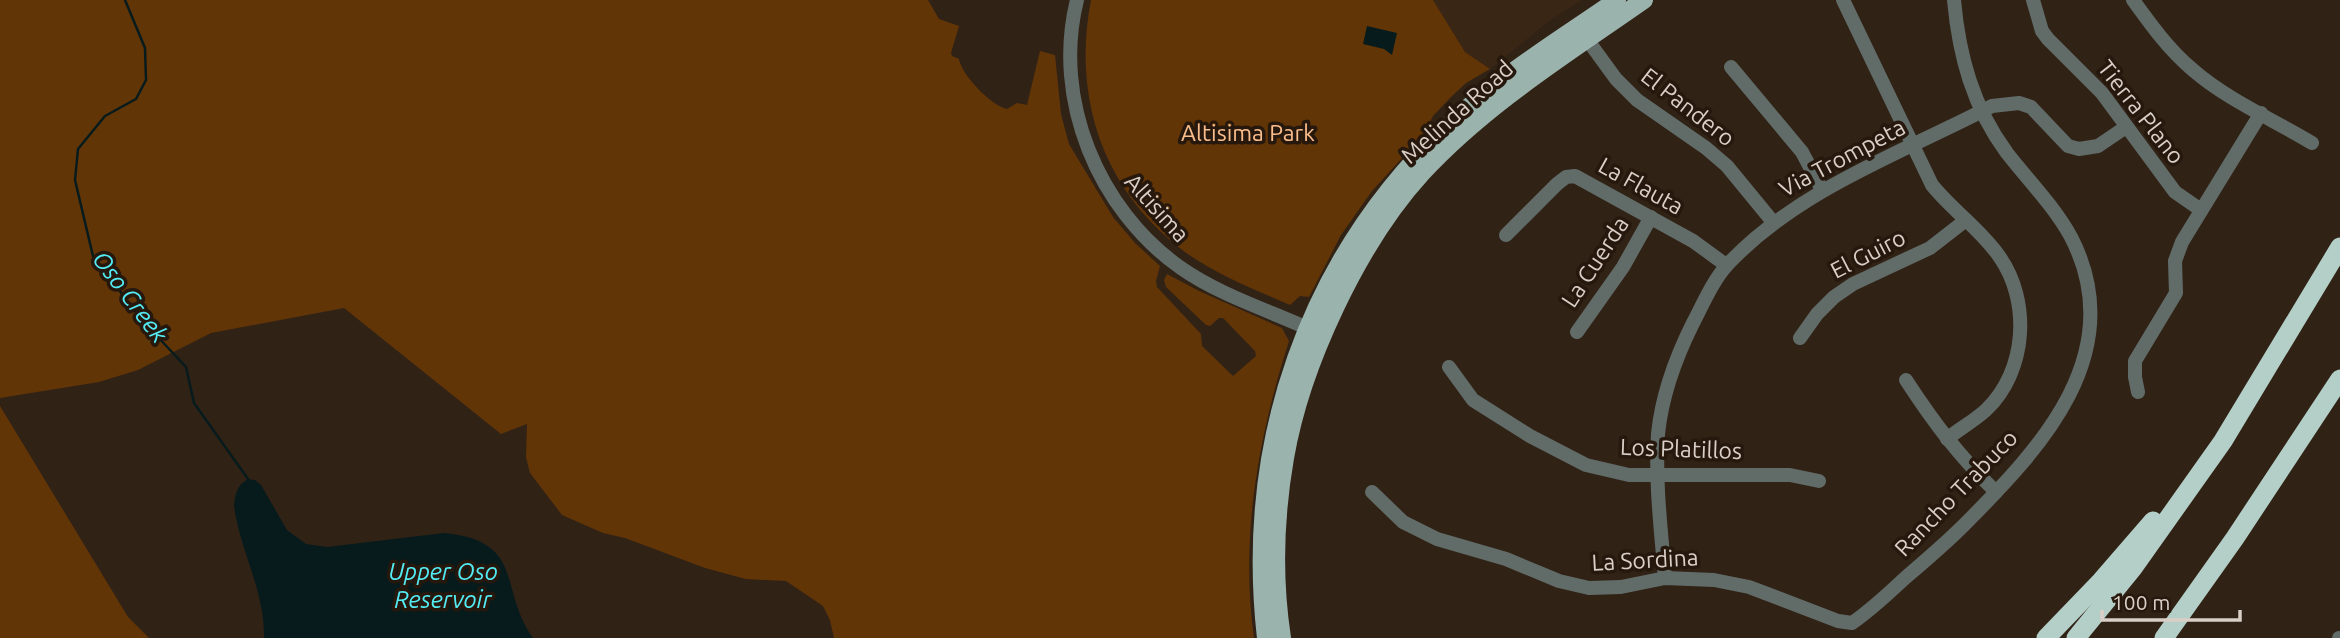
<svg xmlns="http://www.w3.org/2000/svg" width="2340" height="638" font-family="Ubuntu,sans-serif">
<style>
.built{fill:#3a2615}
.green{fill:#623507}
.water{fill:#071b1c}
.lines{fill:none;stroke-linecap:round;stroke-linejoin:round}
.stream{stroke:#071b1c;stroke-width:2.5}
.minor{stroke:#616c69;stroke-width:14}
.major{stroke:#9bb3ad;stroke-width:18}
.highway{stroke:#b3cfc8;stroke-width:19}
.labels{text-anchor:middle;stroke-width:7;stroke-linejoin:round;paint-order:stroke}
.street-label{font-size:23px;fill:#d9cfc7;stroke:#27180d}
.park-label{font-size:23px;fill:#fabd8c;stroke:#27180d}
.water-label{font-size:24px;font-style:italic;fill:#53ecf4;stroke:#27180d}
</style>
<rect width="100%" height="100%" fill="#312216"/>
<path class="built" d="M1433,0H1582L1553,18L1490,69L1465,52Z"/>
<g class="green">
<path d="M0,0H928L939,19L959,26L951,53L952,56L959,59C961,74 991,106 1007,109L1017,103L1027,105L1040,51L1055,55L1061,114L1069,144L1113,217L1135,243L1160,266L1156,281L1157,287L1201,334L1202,346L1233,376L1256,356L1255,351L1223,318H1219L1210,326L1206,325L1166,287L1164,280L1167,274L1199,291L1282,328L1289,341C1258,438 1240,537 1254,638H834L830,620L823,606L786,581L746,579L705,568L625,538L603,533L562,515L530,473L526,457L527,424L501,434L344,308L211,333L138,370L99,382L0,398Z"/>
<path d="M1091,0H1433L1465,52L1490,69L1466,83L1450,98L1433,116L1424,134L1372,191L1341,235L1309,297L1300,296L1290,305C1256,290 1215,274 1185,252C1103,191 1072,98 1091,0Z"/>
<path d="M0,406L128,617L149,638H0Z"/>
</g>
<g class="water">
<path d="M1367,26L1397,33L1392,55L1384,49L1363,44Z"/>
<path d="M248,479L255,480L261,485L287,530L306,544L327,547L444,533C526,541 498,589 533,638H264C265,591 240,551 234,506C235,494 237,485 248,479Z"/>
</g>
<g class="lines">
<path class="stream" d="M125,0L145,48L146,80L136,99L105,116L78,149L75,180L93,256L142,320L186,367L194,403L248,479"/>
<g class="minor">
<path d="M1077,0C1052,99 1098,210 1181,268C1221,296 1271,311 1316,332"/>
<path d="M1843,0L1932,185C1953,211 1980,229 1999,256C2031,301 2027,371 1986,410C1974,421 1959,429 1947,439"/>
<path d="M2033,0L2042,31L2048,39L2102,93L2175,192L2201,210"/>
<path d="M2133,0C2151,25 2169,50 2193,70C2226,99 2274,120 2312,143"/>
<path d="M1581,31L1616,79L1637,100L1706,148L1727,166L1773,222"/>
<path d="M1731,67L1802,152L1822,190"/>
<path d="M1506,235L1557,184L1566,177L1575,176L1693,241L1726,265"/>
<path d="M1577,332L1623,267L1651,217"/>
<path d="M1800,338L1817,314L1834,297L1853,284L1930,248L1966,220"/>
<path d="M1449,367L1473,400L1530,436L1586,465L1629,475H1790L1819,481"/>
<path d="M1906,380C1934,423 1959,456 1996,492"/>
<path d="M2138,392L2135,377V361L2176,293L2175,261L2182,242L2261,113"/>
<path d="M1372,492L1403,522L1437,539L1506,559L1559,581L1589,588L1621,587L1665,578L1714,580L1749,587L1838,621L1852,623C1871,610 1888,594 1905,578C1925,561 1945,544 1964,525C2041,448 2131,353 2071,237C2054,206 2028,180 2007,153C1973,107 1959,56 1954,0"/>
<path d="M1665,578C1661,530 1655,482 1658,434C1662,394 1675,359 1693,323C1703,304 1713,280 1728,264C1800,188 1902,153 1992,106L2019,103L2031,107L2068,146L2079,149L2098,146L2126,127"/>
<path d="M2339,638H2340"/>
</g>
<g class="major">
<path d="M1266,638C1244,443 1307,258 1451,123C1501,75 1561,39 1617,0"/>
<path d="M1282,638C1273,579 1275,516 1285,458C1301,365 1358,243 1422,173C1486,104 1567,54 1644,0"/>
</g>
<g class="highway">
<path d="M2046,638L2101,581L2153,521"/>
<path d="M2076,638L2133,568L2223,441L2340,247"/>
<path d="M2164,638L2235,538L2340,379"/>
</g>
</g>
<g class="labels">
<g class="street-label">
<text transform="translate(1688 107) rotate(38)" y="8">El Pandero</text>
<text transform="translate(1457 112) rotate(-42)" y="8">Melinda Road</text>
<text transform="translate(2141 112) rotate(52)" y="8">Tierra Plano</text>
<text transform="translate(1842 158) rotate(-28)" y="8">Via Trompeta</text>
<text transform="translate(1641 186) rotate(29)" y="8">La Flauta</text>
<text transform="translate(1157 208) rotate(48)" y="8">Altisima</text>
<text transform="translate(1868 254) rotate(-27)" y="8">El Guiro</text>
<text transform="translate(1595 262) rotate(-57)" y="8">La Cuerda</text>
<text transform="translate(1681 449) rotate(2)" y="8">Los Platillos</text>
<text transform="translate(1956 493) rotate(-46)" y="8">Rancho Trabuco</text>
<text transform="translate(1645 560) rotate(-3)" y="8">La Sordina</text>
</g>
<g class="park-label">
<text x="1248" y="141">Altisima Park</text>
</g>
<g class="water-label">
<text transform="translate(130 297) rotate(53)" y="8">Oso Creek</text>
<text x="443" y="580">Upper Oso<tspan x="443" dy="28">Reservoir</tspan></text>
</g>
</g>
<path d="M2102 610v10h138v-10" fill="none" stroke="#d9cfc7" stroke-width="3.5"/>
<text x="2112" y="610" font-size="21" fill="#d9cfc7" stroke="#27180d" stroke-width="5" paint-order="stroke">100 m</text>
</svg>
